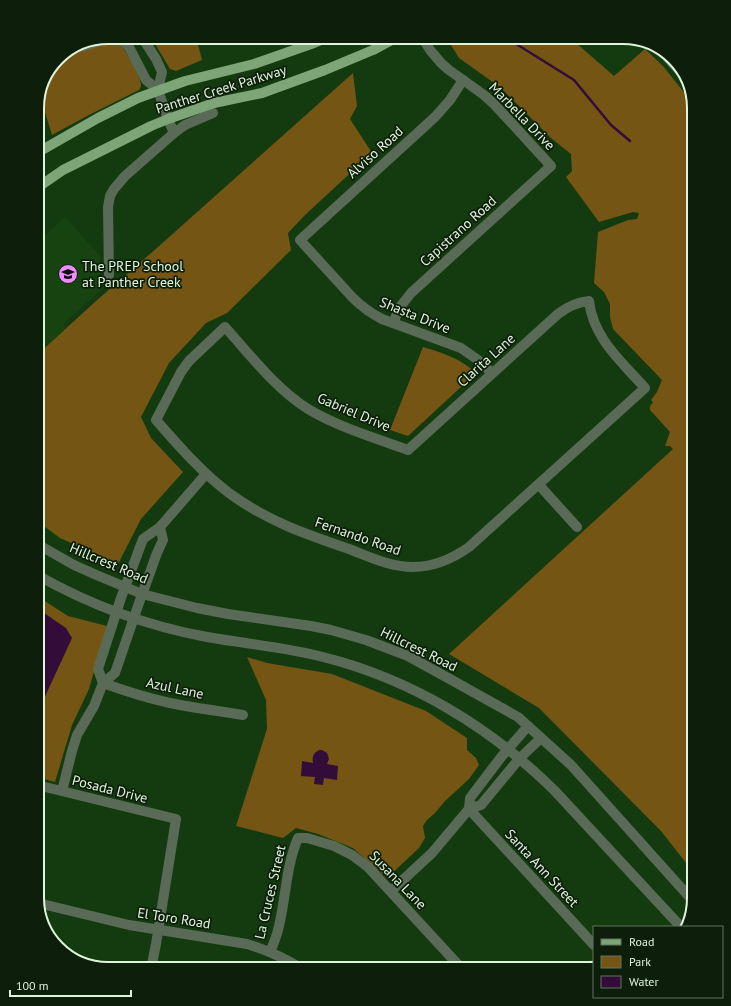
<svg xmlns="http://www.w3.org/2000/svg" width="731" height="1006" font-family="'PT Sans',sans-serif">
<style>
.built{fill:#164310}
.green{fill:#745514}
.water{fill:#330c39}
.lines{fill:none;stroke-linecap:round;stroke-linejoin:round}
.stream{stroke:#330c39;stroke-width:2.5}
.minor{stroke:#596b56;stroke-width:10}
.major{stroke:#7ea578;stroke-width:10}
.labels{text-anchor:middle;stroke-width:3.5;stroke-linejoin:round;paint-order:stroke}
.street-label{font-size:14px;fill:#dff5db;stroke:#0d1e0b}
.poi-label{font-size:14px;fill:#dff5db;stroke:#0d1e0b;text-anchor:start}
.rim{fill:none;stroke:#dff5db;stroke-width:2}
</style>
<rect width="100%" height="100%" fill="#143b0f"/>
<path class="built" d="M65,217L100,256V291L63,324L66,328L37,355V243Z"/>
<g class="green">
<path d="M111,37L117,38C124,49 139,72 141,84C141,87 141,87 139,90L89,115L52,135L41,99L39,97L44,77L60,56L79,52L91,48Z"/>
<path d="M151,37H196L202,60L176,71L170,69Z"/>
<path d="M446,37H571L575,42L614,76L645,49L663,66L690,100L693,103L694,108V873L661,831L539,708L449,654L673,449L670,446H665L670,432L650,410V406L653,402L651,400L657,392L662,380L613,329L610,317V304L604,292L594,283L598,232L628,220L637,219L639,213L633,212L599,222L566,177L572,171L571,154L551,138L501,88L459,58Z"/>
<path d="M353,73L357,106L350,119L372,153L305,215L288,233L291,250L227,313L206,323L169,363L141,417L151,438L183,472L141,519L118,564L60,538L37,521V355L96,301L158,247Z"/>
<path d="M423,347C443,353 460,358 476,373L408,436L390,430Z"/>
<path d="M37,596L68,616L107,626L89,689L72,725L55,782L37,777Z"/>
<path d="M247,657L267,663L332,674L426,711L467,738V750L476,758L479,765L469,779L445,801L435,813L427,820L423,826L425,838L419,848L387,878L353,848L318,834L296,828L283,838L236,826L267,729L266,700Z"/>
</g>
<g class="water">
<path d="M41,611L66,628L72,638L37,714V612Z"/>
<path d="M319,750H322L327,753L329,759L327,764L338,766L337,780L324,778L323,785L314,784L315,777L301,776L302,761L313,763C312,757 313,753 319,750Z"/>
</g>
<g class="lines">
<path class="stream" d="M505,37L574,80L611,125L630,141"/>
<g class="minor">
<path d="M119,37L129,47L146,80L158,90"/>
<path d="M142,37L156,59L162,72L158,90L168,119L174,133"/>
<path d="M81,47L97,42L101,40"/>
<path d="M658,47L686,78"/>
<path d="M463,80L450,100L435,117L300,240L352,297C361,306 370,313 382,319L461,348L478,360L492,373"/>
<path d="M109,275L108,207L110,196L114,189L125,176L174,133L185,125L213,113"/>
<path d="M589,301C593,338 622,362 645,388L469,547C452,559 434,567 413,567C390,567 370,557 349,549C305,534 267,521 229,493C201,472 179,446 156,420L181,372L189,361L225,327C250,355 276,389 308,409C338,427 375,438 408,450L558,314C567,307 577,302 589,301Z"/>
<path d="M393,323L400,307L411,293L551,166L494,104L484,95L449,70L441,63L430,50L422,37"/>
<path d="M539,485L577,527"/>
<path d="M37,544L74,565L94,574L142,594L197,608L228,614L311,626L331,630L366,640L408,656L448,678L518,717L571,765L693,901"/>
<path d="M37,575C90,605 147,626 207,637C246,644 285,647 323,657C411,679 490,727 554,790L681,927"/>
<path d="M103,683L98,669L121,598L143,539L160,527L206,474"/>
<path d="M103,683C125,691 147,698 170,703C194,708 219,711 243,715"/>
<path d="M37,785L176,819L156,944L151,969"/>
<path d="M62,791L72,751L77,735L94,706L103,683L115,673L139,603L157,553L163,540L160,527"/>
<path d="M469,809L594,945"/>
<path d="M469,809L470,798L502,756L528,726"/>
<path d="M391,891L432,853L469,809L481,805L519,759L541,738"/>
<path d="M38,903L129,925L247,944C267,950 285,958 302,969"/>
<path d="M270,952C274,943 277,935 279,926C286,897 286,866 298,838H307L334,846L352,855L368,867L462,969"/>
<path d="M589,969L594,965"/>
</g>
<g class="major">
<path d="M37,154L42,150L98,118L138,98L185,81L254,64L314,43L328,37"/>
<path d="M37,188L63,170L151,126L168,119L214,103L262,93L325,70L373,50L397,37"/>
</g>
</g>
<defs>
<g id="school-disc" transform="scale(1)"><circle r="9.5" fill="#eb8dfc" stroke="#0d1e0b"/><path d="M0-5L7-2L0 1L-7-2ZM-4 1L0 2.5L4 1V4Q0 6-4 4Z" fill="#111"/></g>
</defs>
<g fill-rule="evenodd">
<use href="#school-disc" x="68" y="274"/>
</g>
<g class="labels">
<g class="street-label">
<text transform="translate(221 89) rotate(-17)" y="5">Panther Creek Parkway</text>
<text transform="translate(522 116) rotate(46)" y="5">Marbella Drive</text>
<text transform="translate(375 152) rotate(-42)" y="5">Alviso Road</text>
<text transform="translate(458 231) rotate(-42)" y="5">Capistrano Road</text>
<text transform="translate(415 315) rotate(22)" y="5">Shasta Drive</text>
<text transform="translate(486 360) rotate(-42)" y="5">Clarita Lane</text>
<text transform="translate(354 412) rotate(23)" y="5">Gabriel Drive</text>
<text transform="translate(358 536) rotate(19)" y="5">Fernando Road</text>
<text transform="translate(109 563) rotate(23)" y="5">Hillcrest Road</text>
<text transform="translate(419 649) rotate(26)" y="5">Hillcrest Road</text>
<text transform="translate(175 688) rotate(12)" y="5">Azul Lane</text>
<text transform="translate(110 789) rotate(14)" y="5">Posada Drive</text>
<text transform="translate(542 868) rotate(47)" y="5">Santa Ann Street</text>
<text transform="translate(398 880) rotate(46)" y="5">Susana Lane</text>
<text transform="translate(270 892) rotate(-77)" y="5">La Cruces Street</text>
<text transform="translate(174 918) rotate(9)" y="5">El Toro Road</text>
</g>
<g class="poi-label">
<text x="82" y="271">The PREP School<tspan x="82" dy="16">at Panther Creek</tspan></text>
</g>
</g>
<path d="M0 0H731V1006H0ZM108 44H623A64 64 0 0 1 687 108V898A64 64 0 0 1 623 962H108A64 64 0 0 1 44 898V108A64 64 0 0 1 108 44Z" fill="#0d1e0b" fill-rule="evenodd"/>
<path class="rim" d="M108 44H623A64 64 0 0 1 687 108V898A64 64 0 0 1 623 962H108A64 64 0 0 1 44 898V108A64 64 0 0 1 108 44Z"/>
<rect x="593" y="926" width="130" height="72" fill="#0d1e0b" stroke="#61745e"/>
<rect x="601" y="939" width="20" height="6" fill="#7ea578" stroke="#61745e"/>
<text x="629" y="946" font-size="12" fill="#dff5db">Road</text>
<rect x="601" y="956" width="20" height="12" fill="#745514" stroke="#61745e"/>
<text x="629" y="966" font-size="12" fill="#dff5db">Park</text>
<rect x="601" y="976" width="20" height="12" fill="#330c39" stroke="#61745e"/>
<text x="629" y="986" font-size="12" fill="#dff5db">Water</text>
<path d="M10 990v6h121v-6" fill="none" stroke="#dff5db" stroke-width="2"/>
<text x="16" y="990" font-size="12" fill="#dff5db" stroke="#0d1e0b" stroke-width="3" paint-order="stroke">100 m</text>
</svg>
